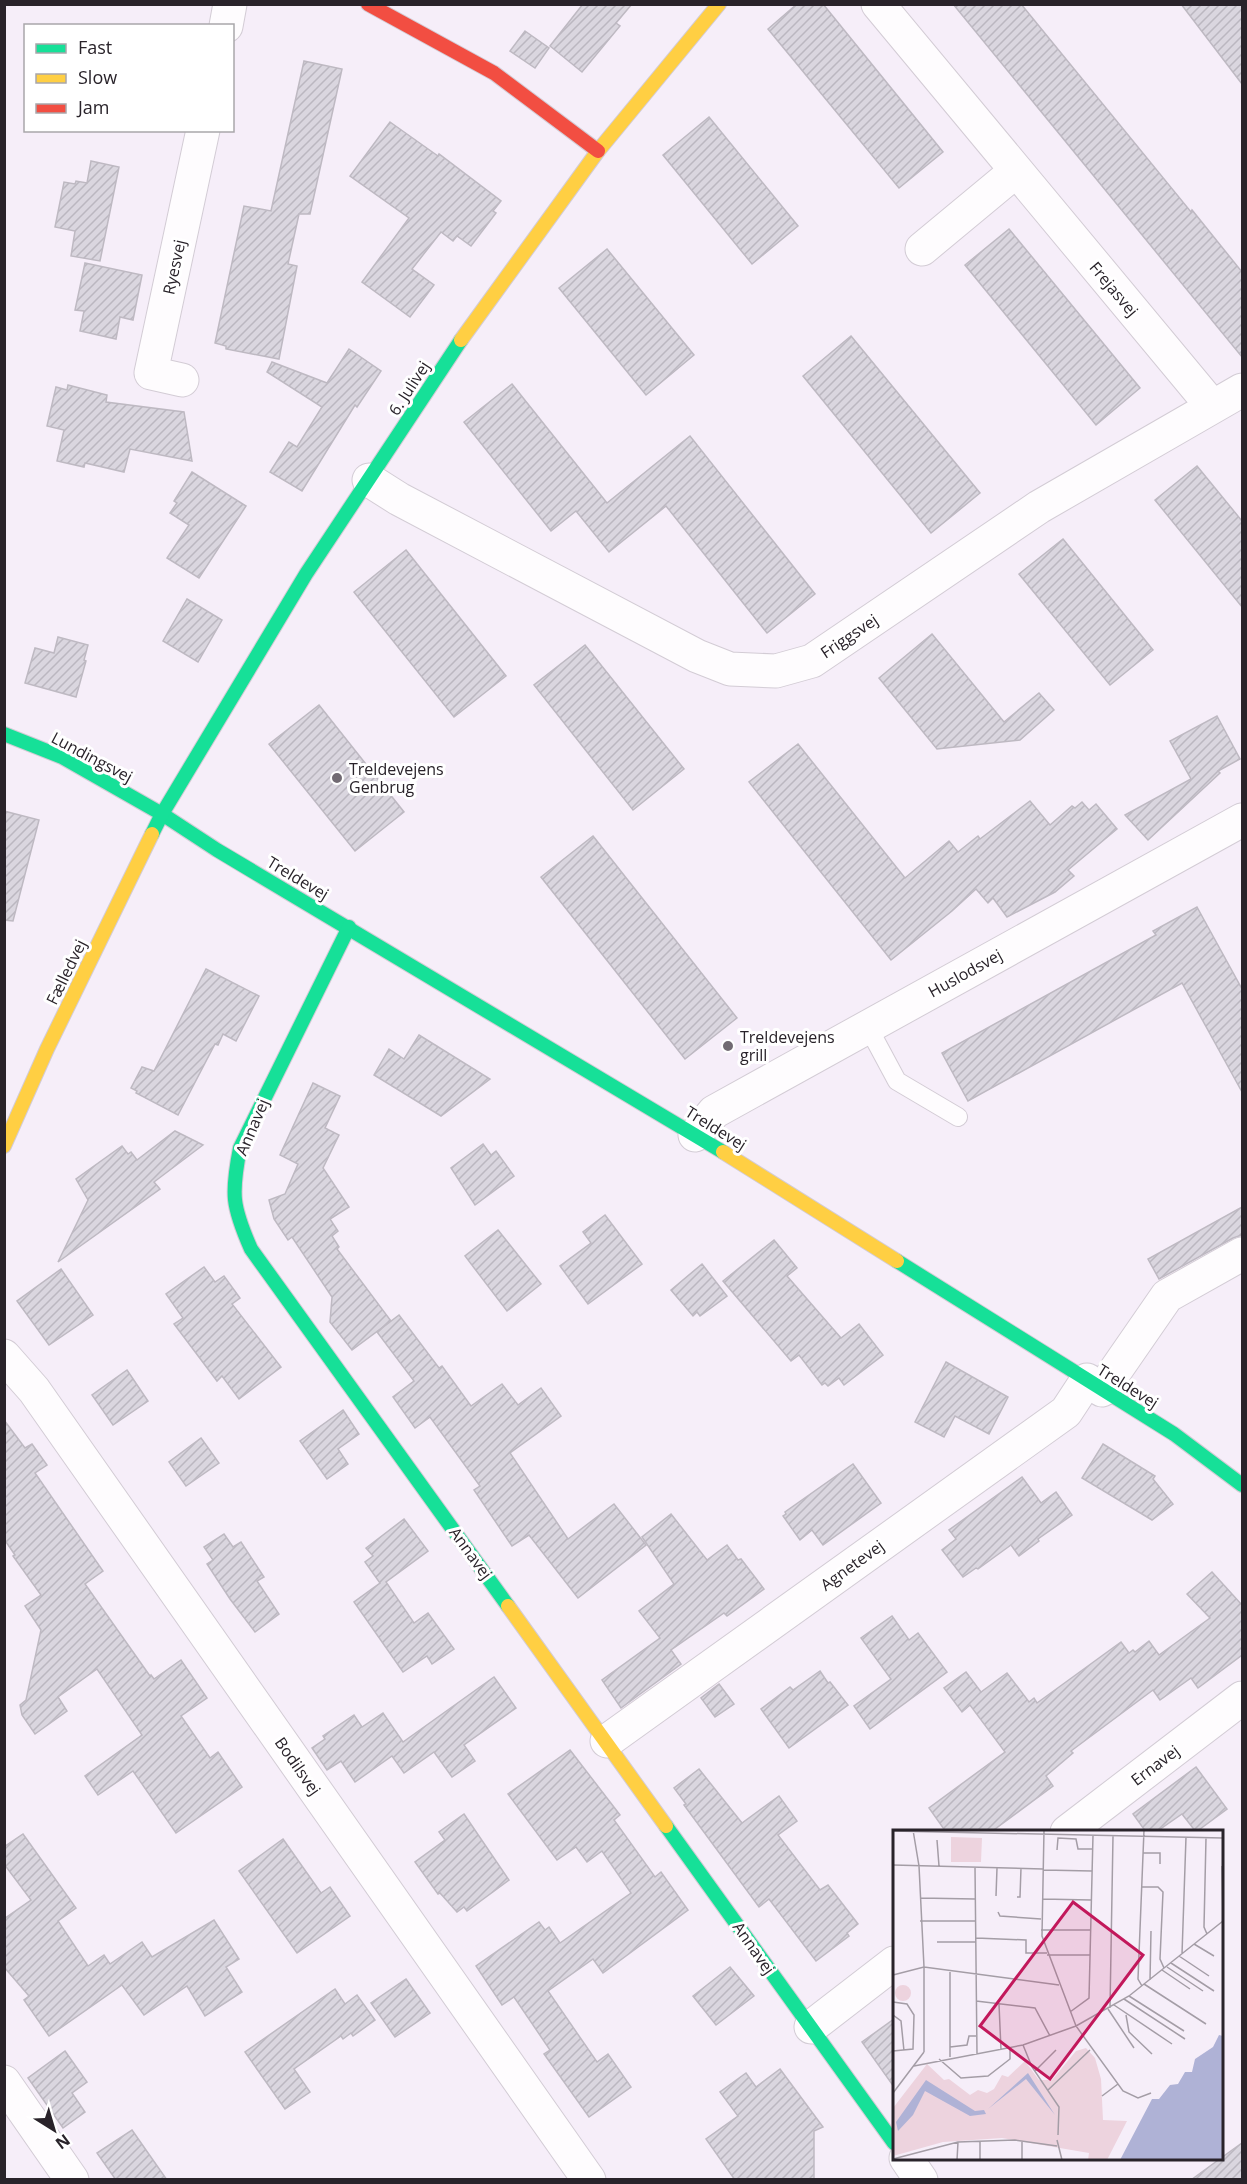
<svg xmlns="http://www.w3.org/2000/svg" width="1247" height="2184" font-family="'Open Sans',sans-serif">
<style>
.building{fill:url(#building-hatch);stroke:#beb9c2;stroke-width:1.5}
.lines{fill:none;stroke-linecap:round;stroke-linejoin:round}
.lane-casing{stroke:#d3ccd5;stroke-width:20}
.street-casing{stroke:#d3ccd5;stroke-width:35}
.fast-casing{stroke:#d3ccd5;stroke-width:16}
.slow-casing{stroke:#d3ccd5;stroke-width:16}
.jam-casing{stroke:#d3ccd5;stroke-width:16}
.lane{stroke:#fefcfe;stroke-width:18}
.street{stroke:#fefcfe;stroke-width:33}
.fast{stroke:#16e098;stroke-width:14}
.slow{stroke:#ffcf43;stroke-width:14}
.jam{stroke:#f24e42;stroke-width:14}
.poi-dot{fill:#716a72;stroke:#fff;stroke-width:2}
.labels{text-anchor:middle;stroke-width:6;stroke-linejoin:round;paint-order:stroke}
.street-label{font-size:16px;fill:#29232a;stroke:#fff}
.poi-label{font-size:16px;fill:#29232a;stroke:#fff;text-anchor:start}
.inset-road{fill:none;stroke:#a49da6;stroke-width:1.5}
.view{fill:#c2185b;fill-opacity:0.15;stroke:#c2185b;stroke-width:3}
.inset-edge{fill:none;stroke:#29232a;stroke-width:3}
</style>
<defs>
<pattern id="building-hatch" width="6" height="6" patternUnits="userSpaceOnUse" patternTransform="scale(1.5)"><rect width="6" height="6" fill="#dad6df"/><path d="M-1 1l2-2M0 6l6-6M5 7l2-2" fill="none" stroke="#bbb7c0"/></pattern>
</defs>
<rect width="100%" height="100%" fill="#f6eef9"/>
<g class="building">
<path d="M583,4H632L616,23L620,26L582,72L550,46Z"/>
<path d="M797,4H823L943,152L899,188L768,29Z"/>
<path d="M953,4H1021L1191,212L1192,210L1242,272V357Z"/>
<path d="M1181,4H1242V84Z"/>
<path d="M525,31L549,48L535,68L510,51Z"/>
<path d="M304,61L342,69L310,214H299L288,264L297,266L279,359L226,349V346L215,343L244,206L271,211Z"/>
<path d="M709,117L798,226L752,264L663,155Z"/>
<path d="M390,122L438,156L439,154L501,201L493,211L496,213L471,246L457,236L453,241L441,232L412,269L434,285L410,317L362,282L409,218L350,176Z"/>
<path d="M91,161L119,167L100,261L71,256L75,231L55,227L64,182L75,184L76,181L87,183Z"/>
<path d="M1009,229L1140,388L1096,425L965,265Z"/>
<path d="M607,249L694,355L646,395L559,288Z"/>
<path d="M85,263L142,275L133,320L120,317L116,339L80,331L84,311L75,310Z"/>
<path d="M851,336L980,493L931,533L803,376Z"/>
<path d="M349,349L381,371L357,407L355,405L302,491L270,472L289,442L297,447L322,407L267,372L272,362L327,383Z"/>
<path d="M512,384L607,503L690,436L815,594L767,633L666,506L609,552L576,511L551,531L464,422Z"/>
<path d="M68,385L107,395L106,402L184,412L192,461L130,449L124,472L85,463L84,467L57,461L64,430L47,426L56,387L67,390Z"/>
<path d="M1197,466L1242,521V607L1155,500Z"/>
<path d="M192,472L246,506L199,578L167,558L189,525L170,513L177,503L174,501Z"/>
<path d="M1063,539L1153,650L1110,685L1019,574Z"/>
<path d="M406,550L506,676L454,717L354,592Z"/>
<path d="M187,599L222,620L198,662L163,641Z"/>
<path d="M932,634L1004,722L1039,693L1054,710L1020,740L937,749L879,678Z"/>
<path d="M58,637L88,645L84,660L86,661L76,697L25,683L35,648L54,653Z"/>
<path d="M585,645L684,769L633,810L534,685Z"/>
<path d="M319,705L404,812L355,851L269,744Z"/>
<path d="M1217,716L1240,759L1218,771L1220,773L1148,840L1125,815L1191,779L1170,741Z"/>
<path d="M798,744L905,878L949,841L958,852L978,836L980,839L1030,801L1050,825L1072,806L1075,808L1082,802L1089,810L1096,804L1117,829L1068,870L1074,876L1055,892L1007,917L993,898L988,903L976,889L952,911L891,960L749,782Z"/>
<path d="M4,811L39,820L13,921L4,920Z"/>
<path d="M593,836L737,1018L685,1059L541,877Z"/>
<path d="M1197,907L1242,989V1092L1182,983L968,1101L942,1053L1156,935L1153,931Z"/>
<path d="M206,969L259,996L236,1041L223,1034L218,1045L215,1044L178,1115L136,1093L137,1091L131,1088L142,1067L154,1071Z"/>
<path d="M419,1035L490,1079L441,1116L374,1075L389,1049L404,1059Z"/>
<path d="M313,1083L340,1096L325,1128L339,1135L323,1168L349,1207L330,1219L338,1231L332,1236L339,1247L337,1249L391,1321L352,1350L330,1322L332,1297L292,1237L288,1240L274,1219L269,1200L285,1194L298,1164L280,1155Z"/>
<path d="M175,1131L203,1145L154,1182L160,1189L58,1262L88,1200L76,1179L122,1146L128,1154L131,1152L137,1160Z"/>
<path d="M483,1144L491,1155L496,1151L514,1176L475,1205L451,1168Z"/>
<path d="M1242,1207V1235L1233,1238L1159,1279L1148,1259Z"/>
<path d="M605,1215L642,1264L588,1304L560,1266L591,1243L583,1232Z"/>
<path d="M498,1230L541,1284L507,1311L465,1256Z"/>
<path d="M774,1240L797,1268L787,1276L841,1338L859,1324L883,1355L844,1385L839,1378L828,1386L825,1383L822,1385L799,1355L791,1361L723,1281Z"/>
<path d="M702,1264L727,1296L700,1316L697,1312L693,1316L671,1290Z"/>
<path d="M204,1267L215,1282L224,1276L240,1298L232,1304L281,1367L239,1399L222,1376L217,1381L174,1324L183,1318L166,1294Z"/>
<path d="M61,1269L93,1315L49,1345L17,1301Z"/>
<path d="M399,1315L439,1368L442,1366L471,1406L502,1384L518,1405L541,1388L561,1416L510,1453L568,1539L614,1504L646,1545L578,1598L529,1535L512,1546L474,1490L480,1486L430,1417L415,1428L393,1397L414,1381L377,1332Z"/>
<path d="M946,1362L1008,1397L989,1434L955,1416L944,1437L915,1422Z"/>
<path d="M127,1370L148,1401L113,1425L92,1395Z"/>
<path d="M343,1410L359,1434L338,1449L348,1464L327,1479L300,1441Z"/>
<path d="M4,1420L25,1448L32,1444L47,1465L35,1473L103,1571L85,1584L150,1676L151,1675L154,1679L181,1660L207,1698L181,1716L210,1758L218,1752L242,1787L176,1833L133,1771L98,1795L85,1776L142,1735L97,1669L58,1697L67,1711L35,1734L22,1715L20,1705L26,1700L41,1630L25,1606L41,1595L13,1556L15,1555L4,1539Z"/>
<path d="M201,1438L219,1463L186,1486L169,1462Z"/>
<path d="M1103,1444L1155,1476L1153,1479L1173,1504L1152,1520L1082,1478Z"/>
<path d="M853,1464L881,1503L823,1545L812,1530L800,1540L783,1516L786,1514L785,1512Z"/>
<path d="M1022,1477L1041,1503L1056,1492L1072,1515L1038,1539L1039,1541L1019,1556L1011,1545L978,1569L976,1568L963,1577L942,1550L956,1539L949,1530Z"/>
<path d="M671,1514L707,1560L727,1545L738,1560L741,1559L764,1589L727,1616L724,1613L671,1650L681,1664L621,1708L602,1680L660,1638L639,1611L674,1584L642,1537Z"/>
<path d="M404,1519L428,1551L386,1582L414,1623L428,1613L454,1649L432,1664L427,1656L403,1672L354,1602L380,1583L365,1562L373,1556L366,1548Z"/>
<path d="M224,1534L233,1547L241,1542L264,1577L257,1581L279,1614L255,1632L230,1599L207,1564L213,1560L204,1547Z"/>
<path d="M1212,1572L1242,1605V1655L1198,1688L1191,1678L1160,1700L1153,1690L1071,1751L1073,1753L1046,1776L1053,1786L991,1832H946L929,1808L1005,1752L970,1705L962,1712L944,1688L966,1672L981,1692L1007,1673L1029,1702L1034,1698L1037,1703L1121,1642L1129,1653L1133,1650L1135,1652L1149,1641L1159,1655L1210,1618L1187,1594Z"/>
<path d="M892,1616L909,1640L918,1633L947,1672L870,1729L854,1706L891,1679L861,1638Z"/>
<path d="M820,1671L828,1683L830,1682L848,1705L789,1748L761,1709L790,1687L793,1690Z"/>
<path d="M494,1677L516,1708L464,1745L475,1761L452,1777L434,1752L404,1773L392,1756L355,1782L341,1761L327,1770L312,1748L325,1739L323,1736L354,1715L362,1727L383,1713L403,1742Z"/>
<path d="M719,1684L734,1704L715,1717L701,1698Z"/>
<path d="M570,1750L620,1815L614,1820L655,1877L661,1872L688,1910L603,1973L593,1959L548,1991L597,2062L608,2054L631,2087L589,2117L544,2054L550,2050L514,1997L502,2005L476,1966L539,1922L545,1930L549,1927L560,1943L631,1893L602,1851L587,1862L576,1847L557,1860L508,1794Z"/>
<path d="M1196,1767L1227,1809L1196,1832L1182,1814L1156,1832H1146L1133,1814Z"/>
<path d="M699,1769L742,1823L779,1796L797,1821L778,1835L820,1890L828,1885L858,1924L847,1933L849,1936L816,1961L769,1899L759,1907L684,1805L686,1804L674,1788Z"/>
<path d="M464,1814L509,1880L467,1911L464,1907L457,1912L440,1893L438,1894L415,1862L445,1840L439,1832Z"/>
<path d="M23,1834L76,1908L58,1921L88,1966L104,1955L110,1964L142,1942L152,1957L214,1920L239,1959L226,1967L242,1992L205,2016L187,1986L144,2015L122,1985L49,2036L24,2000L29,1996L4,1967V1919L31,1900L4,1864V1847Z"/>
<path d="M283,1839L321,1893L330,1887L350,1916L297,1953L239,1871Z"/>
<path d="M730,1967L754,1996L716,2025L693,1996Z"/>
<path d="M406,1979L430,2013L395,2037L371,2003Z"/>
<path d="M335,1989L345,2004L357,1995L375,2020L353,2036L351,2033L343,2039L341,2036L294,2069L310,2092L285,2109L245,2052Z"/>
<path d="M894,2019V2087L862,2042Z"/>
<path d="M65,2051L87,2082L72,2093L85,2112L63,2128L28,2078Z"/>
<path d="M780,2069L823,2127L814,2131V2180H735L706,2139L738,2116L720,2092L746,2073L756,2087Z"/>
<path d="M132,2130L167,2180H116L97,2153Z"/>
<path d="M1242,2143V2180H1191L1221,2158Z"/>
</g>
<g class="lines">
<g class="lane-casing">
<path id="lane" d="M868,1027L897,1081L958,1117"/>
</g>
<g class="street-casing">
<g id="street">
<path d="M878,4L1212,406"/>
<path d="M226,26L230,4"/>
<path d="M922,249L1016,171"/>
<path d="M182,380L151,373L203,130"/>
<path d="M369,480L399,499L697,656L730,669L776,671L812,661L1039,507L1242,390"/>
<path d="M695,1135L714,1112L1242,820"/>
<path d="M4,1356L34,1390L589,2180"/>
<path d="M1102,1390L1167,1296L1242,1254"/>
<path d="M607,1741L1066,1412L1087,1380"/>
<path d="M1067,1832L1242,1698"/>
<path d="M811,2027L894,1963"/>
<path d="M4,2082L72,2180"/>
<path d="M906,2158L921,2180"/>
</g>
</g>
<g class="fast-casing">
<g id="fast">
<path d="M4,734L62,757L162,814L217,850L723,1152"/>
<path d="M152,834L162,814L306,574L461,340"/>
<path d="M349,927L240,1148C231,1194 232,1206 251,1249L508,1606"/>
<path d="M897,1261L1174,1434L1242,1485"/>
<path d="M666,1826L894,2143"/>
</g>
</g>
<g class="slow-casing">
<g id="slow">
<path d="M461,340L598,151L719,4"/>
<path d="M4,1146L47,1049L152,834"/>
<path d="M723,1152L897,1261"/>
<path d="M508,1606L666,1826"/>
</g>
</g>
<g class="jam-casing">
<path id="jam" d="M368,4L494,73L598,151"/>
</g>
<use href="#lane" class="lane"/>
<use href="#street" class="street"/>
<use href="#fast" class="fast"/>
<use href="#slow" class="slow"/>
<use href="#jam" class="jam"/>
</g>
<g class="poi-dot">
<circle cx="337" cy="778" r="6"/>
<circle cx="728" cy="1046" r="6"/>
</g>
<g class="labels">
<g class="street-label">
<text transform="translate(174 267) rotate(-78)" y="6">Ryesvej</text>
<text transform="translate(1114 289) rotate(50)" y="6">Frejasvej</text>
<text transform="translate(409 388) rotate(-57)" y="6">6. Julivej</text>
<text transform="translate(849 636) rotate(-34)" y="6">Friggsvej</text>
<text transform="translate(92 757) rotate(28)" y="6">Lundingsvej</text>
<text transform="translate(298 878) rotate(31)" y="6">Treldevej</text>
<text transform="translate(66 972) rotate(-64)" y="6">Fælledvej</text>
<text transform="translate(965 973) rotate(-29)" y="6">Huslodsvej</text>
<text transform="translate(252 1127) rotate(-67)" y="6">Annavej</text>
<text transform="translate(716 1128) rotate(32)" y="6">Treldevej</text>
<text transform="translate(1128 1386) rotate(32)" y="6">Treldevej</text>
<text transform="translate(471 1553) rotate(54)" y="6">Annavej</text>
<text transform="translate(852 1565) rotate(-36)" y="6">Agnetevej</text>
<text transform="translate(1155 1765) rotate(-37)" y="6">Ernavej</text>
<text transform="translate(298 1766) rotate(55)" y="6">Bodilsvej</text>
<text transform="translate(754 1948) rotate(55)" y="6">Annavej</text>
</g>
<g class="poi-label">
<text x="349" y="775">Treldevejens<tspan x="349" dy="18">Genbrug</tspan></text>
<text x="740" y="1043">Treldevejens<tspan x="740" dy="18">grill</tspan></text>
</g>
</g>
<g transform="translate(893 1830)">
<rect width="330" height="330" fill="#f6eef9"/>
<path d="M58,7L89,8L88,32H58ZM2 163a8 8 0 1 1 16 0a8 8 0 1 1-16 0Z" fill="#edd3de"/>
<path d="M193,218L202,228L208,249L210,290L234,291L214,330H195L196,323L109,308L50,312L0,326V278L34,234L51,250L56,249L77,265L85,260L94,263L101,259L109,245L115,247L132,231L146,250H159L183,221Z" fill="#edd3de"/>
<path d="M326,205L330,206V330H227L259,269H266L277,255L285,254L292,242H299L302,229L320,217ZM135,243L162,285L133,249L95,279ZM33,250L82,281L91,280L93,284L77,286L32,261L20,285L5,301L3,292Z" fill="#afb2d6"/>
<path class="inset-road" d="M20,0L26,36L31,137V222M151,0L149,106L183,196L230,261L245,268L258,263M0,1L330,8M313,8L311,97L314,104M44,10L46,36M164,20L165,8L183,9L185,19H199M250,23H267V34M0,35L150,39M329,36L330,91M82,37L84,224M150,40L199,41M249,57H265L270,62L267,129L271,138M103,66L104,38M124,67H127L128,38M27,68L82,69M149,69L198,70M105,82L107,86L148,89M27,91H82M148,100H198M83,108L133,110V123H154M44,112H83M301,114L321,126M289,124L293,7M154,125H197M286,126L316,146M278,133L321,161M274,137L310,161M57,140V227M269,140L297,159M0,145L31,137L166,155M257,150L258,101M251,154L313,194M249,156L245,149L251,0M236,166L291,201M231,169L292,209M83,171L142,178L157,206M0,172L14,174L21,185L20,219L0,221M106,174L108,220M221,175L279,214M217,178L220,6M215,179L241,218M177,182L196,168L200,5M0,185L8,191L11,221M233,185L236,202L259,224M130,215L139,237L166,277L165,305M57,217L74,215L76,206H83M46,229L68,248L95,246L117,229V218M21,236L130,215L183,196L236,166L330,91M142,241L163,220M155,260L197,220M0,263L31,222M209,266L225,254M164,310L169,330M0,329L65,312L122,310L164,316M64,330L65,312M87,330V311M129,330V311"/>
<path class="view" d="M180,72L250,125L157,249L87,196Z"/>
<rect width="330" height="330" class="inset-edge"/>
</g>
<rect width="1247" height="2184" fill="none" stroke="#29232a" stroke-width="12"/>
<rect x="24" y="24" width="210" height="108" fill="#ffffff" stroke="#a9a7aa" stroke-width="1.5"/>
<rect x="36" y="44" width="30" height="9" fill="#16e098" stroke="#a9a7aa" stroke-width="1.5"/>
<text x="78" y="54" font-size="18" fill="#29232a">Fast</text>
<rect x="36" y="74" width="30" height="9" fill="#ffcf43" stroke="#a9a7aa" stroke-width="1.5"/>
<text x="78" y="84" font-size="18" fill="#29232a">Slow</text>
<rect x="36" y="104" width="30" height="9" fill="#f24e42" stroke="#a9a7aa" stroke-width="1.5"/>
<text x="78" y="114" font-size="18" fill="#29232a">Jam</text>
<g transform="translate(54 2130) rotate(143)" stroke="#ffffff" stroke-width="4.5" paint-order="stroke">
<path d="M0-4.5L10 22L0 15L-10 22Z" fill="#29232a"/>
<text y="-9" font-size="16" font-weight="bold" text-anchor="middle" fill="#29232a">N</text>
</g>
</svg>
